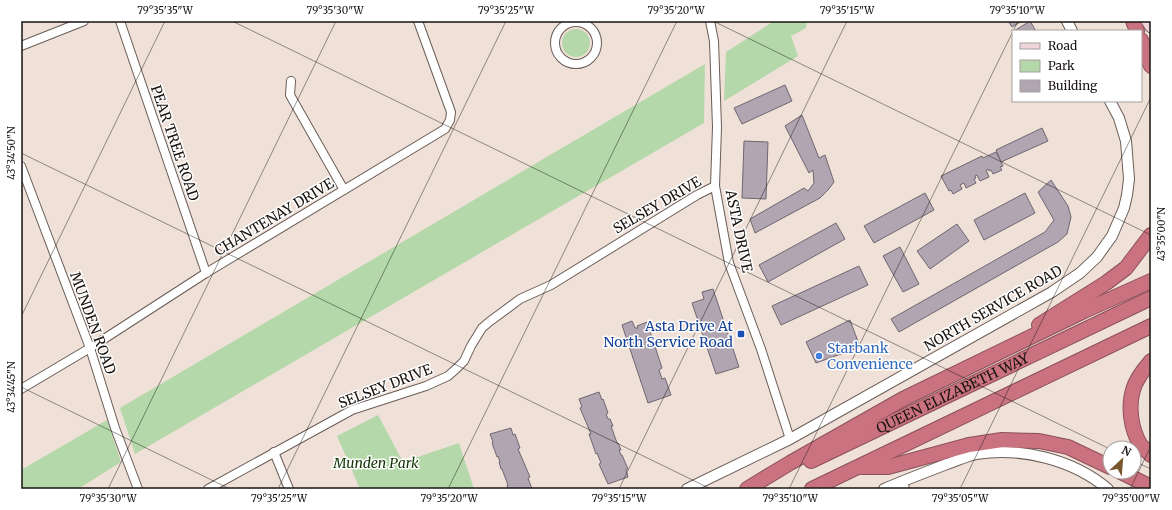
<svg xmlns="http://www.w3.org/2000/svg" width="1172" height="510" font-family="Merriweather,serif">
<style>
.green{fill:#b4d8a9}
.building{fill:#b0a5b1;stroke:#6f6670}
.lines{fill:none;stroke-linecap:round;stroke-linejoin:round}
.minor-casing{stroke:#6a5d56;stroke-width:10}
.tertiary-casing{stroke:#6a5d56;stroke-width:12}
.secondary-casing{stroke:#6a5d56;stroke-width:13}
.motorway-casing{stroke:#8c5158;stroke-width:16}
.minor{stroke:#fff;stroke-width:8}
.tertiary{stroke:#fff;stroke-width:10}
.secondary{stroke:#efd5d9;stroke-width:11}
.motorway{stroke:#ca727f;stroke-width:14}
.ticks{fill:none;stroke:#181310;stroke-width:1;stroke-opacity:0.45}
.transit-dot{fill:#1a4fb4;stroke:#fff;stroke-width:1.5}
.shop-dot{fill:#3f7fe0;stroke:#fff;stroke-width:1.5}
.labels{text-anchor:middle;stroke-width:3;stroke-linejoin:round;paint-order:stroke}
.street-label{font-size:14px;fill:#181310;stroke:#fff}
.transit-label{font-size:14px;fill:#164399;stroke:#fff;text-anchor:end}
.shop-label{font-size:14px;fill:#366cbe;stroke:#fff;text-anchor:start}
.park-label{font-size:14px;font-style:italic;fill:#123603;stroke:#fff}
.neatline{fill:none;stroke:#181310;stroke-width:1.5}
.ticks-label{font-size:10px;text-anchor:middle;fill:#181310}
</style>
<rect width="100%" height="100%" fill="#f0e1d8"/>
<g class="green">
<path d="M774,21H807L806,28L791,36L798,56L724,101L726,52Z"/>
<circle cx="576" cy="43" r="14"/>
<path d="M705,64L704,123L135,454L120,408Z"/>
<path d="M378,415L403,462L459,443L474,489H360L337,436Z"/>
<path d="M107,420L121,462L78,489H21V470Z"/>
</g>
<g class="building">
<path d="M1008,21H1022L1012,27Z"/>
<path d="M1030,21L1036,31H1014Z"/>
<path d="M785,85L792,101L742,124L734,108Z"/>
<path d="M802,115L819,158L825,155L834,182L828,190L820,198L755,233L750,219L804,188L808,191L814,183L813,170L809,173L785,126Z"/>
<path d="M1042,128L1048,141L1001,162L996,150Z"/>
<path d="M744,141L768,142L766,199L742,198Z"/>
<path d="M996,152L1003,166L1000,167L1002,170L993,174L991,170L989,171L988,169L986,170L989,177L980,181L977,175L975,176L976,178L974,179L976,183L966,188L964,183L960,185L962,189L953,194L951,190L949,191L941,176L982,156L983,158Z"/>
<path d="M1051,180L1068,206L1071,217L1067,234L1058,242L899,332L891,319L1045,232L1054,220L1038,192Z"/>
<path d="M925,193L934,210L874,243L864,226Z"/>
<path d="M1025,193L1035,213L984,240L974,220Z"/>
<path d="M836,223L845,239L768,282L759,265Z"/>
<path d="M957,224L969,241L930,269L917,251Z"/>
<path d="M900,247L919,284L903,292L883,256Z"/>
<path d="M859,266L868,285L781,325L772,306Z"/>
<path d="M713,289L739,367L716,374L692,303L704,299L702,292Z"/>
<path d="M850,320L860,347L816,363L806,342Z"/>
<path d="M632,321L635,328H638L637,326L647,322L662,368L659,370L662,379L665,378L671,395L648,403L622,325Z"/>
<path d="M599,392L602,400L603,399L608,413L606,414L608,419H610L613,426H611L617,443H618L621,450H619L621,455H622L628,469L626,470L628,477L608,484L599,464L601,463L597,453L596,454L589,434H591L580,408L582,407L579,399Z"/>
<path d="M511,428L513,435L515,434L520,448L518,449L530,477L528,478L532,489H508L507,485H508L502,469H501L499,462H500L498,456L497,457L492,443L493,442L490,434Z"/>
</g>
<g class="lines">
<g class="minor-casing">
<g id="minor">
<path d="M120,21L206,273"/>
<path d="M710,21L714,41L717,127L715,186L729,263L761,349L790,439"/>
<circle cx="576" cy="43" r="21"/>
<path d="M21,46L84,21"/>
<path d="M291,81L290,95L344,190"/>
<path d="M21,166L90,348L115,428L138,489"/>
<path d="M21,389L90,348L206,273L445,129L450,120L451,112L418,21"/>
<path d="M274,452L289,489"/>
<path d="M903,481L905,489"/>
<path d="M208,489L352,410L426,386L448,376L456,369L464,361L471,346L482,328L489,322L520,299L551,285L697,195L715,186"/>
</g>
</g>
<g class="tertiary-casing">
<g id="tertiary">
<path d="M1067,21L1072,31"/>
<path d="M687,489L790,439L1052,292L1080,273L1097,257L1112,236L1124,208L1127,195L1129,179L1126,141L1119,118L1110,101"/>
<path d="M884,489C905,480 926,472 947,464C956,461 966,456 976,454C1021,447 1072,459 1108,489"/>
</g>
</g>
<g class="secondary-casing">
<path id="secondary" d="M1147,21L1151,27"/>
</g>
<g class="motorway-casing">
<g id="motorway">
<path d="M1133,21L1137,31"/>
<path d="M1141,40L1151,66"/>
<path d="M1039,325L1106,283L1126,268L1151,235"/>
<path d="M1151,361C1144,369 1136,379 1133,390C1128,407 1131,429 1140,444C1143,448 1148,452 1151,455"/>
<path id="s1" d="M811,461L1151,298"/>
<path d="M862,467H888L969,445L1002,440L1039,441L1068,447L1110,467"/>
<path d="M1121,472L1151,487"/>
<path d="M747,489L790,463L903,399L1084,311L1151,281"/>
<path d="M812,489L1151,326"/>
</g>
</g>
<use href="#minor" class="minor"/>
<use href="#tertiary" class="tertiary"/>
<use href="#secondary" class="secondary"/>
<use href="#motorway" class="motorway"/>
</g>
<path class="ticks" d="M232,21L1110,449M713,21L1151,235M21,153L711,489M21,317L165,21M21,387L230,489M1134,461L1151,469M108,489L336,21M278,489L506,21M448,489L677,21M619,489L847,21M789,489L1018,21M960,489L1151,97M1130,489L1151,446"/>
<rect class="transit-dot" x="737" y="330" width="8" height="8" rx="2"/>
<circle class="shop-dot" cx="819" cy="356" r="4"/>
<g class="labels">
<g class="street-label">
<text transform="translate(175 143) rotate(71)" y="5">PEAR TREE ROAD</text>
<text transform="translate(657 205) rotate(-30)" y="5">SELSEY DRIVE</text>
<text transform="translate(274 217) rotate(-31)" y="5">CHANTENAY DRIVE</text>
<text transform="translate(739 231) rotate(78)" y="5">ASTA DRIVE</text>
<text transform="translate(993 308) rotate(-30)" y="5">NORTH SERVICE ROAD</text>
<text transform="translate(93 323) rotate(70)" y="5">MUNDEN ROAD</text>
<text transform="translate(385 386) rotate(-21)" y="5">SELSEY DRIVE</text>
<text dy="5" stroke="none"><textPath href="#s1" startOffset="157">QUEEN ELIZABETH WAY</textPath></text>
</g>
<g class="transit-label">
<text x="733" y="331">Asta Drive At<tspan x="733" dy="16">North Service Road</tspan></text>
</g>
<g class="shop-label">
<text x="827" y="353">Starbank<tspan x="827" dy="16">Convenience</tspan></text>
</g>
<g class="park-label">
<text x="376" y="468">Munden Park</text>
</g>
</g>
<rect width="1172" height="510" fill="none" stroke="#ffffff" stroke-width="44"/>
<rect x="1012" y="30" width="130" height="72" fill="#ffffff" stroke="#a3a19f"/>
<rect x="1020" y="43" width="20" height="6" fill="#efd5d9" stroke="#a3a19f"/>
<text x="1048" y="50" font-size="12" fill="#181310">Road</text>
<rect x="1020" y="60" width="20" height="12" fill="#b4d8a9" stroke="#a3a19f"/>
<text x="1048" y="70" font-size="12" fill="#181310">Park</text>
<rect x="1020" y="80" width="20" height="12" fill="#b0a5b1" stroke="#a3a19f"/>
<text x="1048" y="90" font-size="12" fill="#181310">Building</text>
<g transform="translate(1122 460) rotate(26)"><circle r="19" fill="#ffffff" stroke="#a3a19f"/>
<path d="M0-3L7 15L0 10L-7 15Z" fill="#78562e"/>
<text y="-6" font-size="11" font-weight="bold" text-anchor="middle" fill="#181310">N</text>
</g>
<rect x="22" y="22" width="1128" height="466" class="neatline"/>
<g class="ticks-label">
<text x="165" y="14">79°35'35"W</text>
<text x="335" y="14">79°35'30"W</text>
<text x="506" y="14">79°35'25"W</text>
<text x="676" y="14">79°35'20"W</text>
<text x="847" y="14">79°35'15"W</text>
<text x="1017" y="14">79°35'10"W</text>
<text transform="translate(11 153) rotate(-90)" y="4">43°34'50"N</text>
<text transform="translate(1161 234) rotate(-90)" y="4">43°35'00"N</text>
<text transform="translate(11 387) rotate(-90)" y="4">43°34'45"N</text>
<text x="108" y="502">79°35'30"W</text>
<text x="279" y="502">79°35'25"W</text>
<text x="449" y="502">79°35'20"W</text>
<text x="619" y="502">79°35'15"W</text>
<text x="790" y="502">79°35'10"W</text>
<text x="960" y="502">79°35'05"W</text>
<text x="1131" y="502">79°35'00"W</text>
</g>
</svg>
